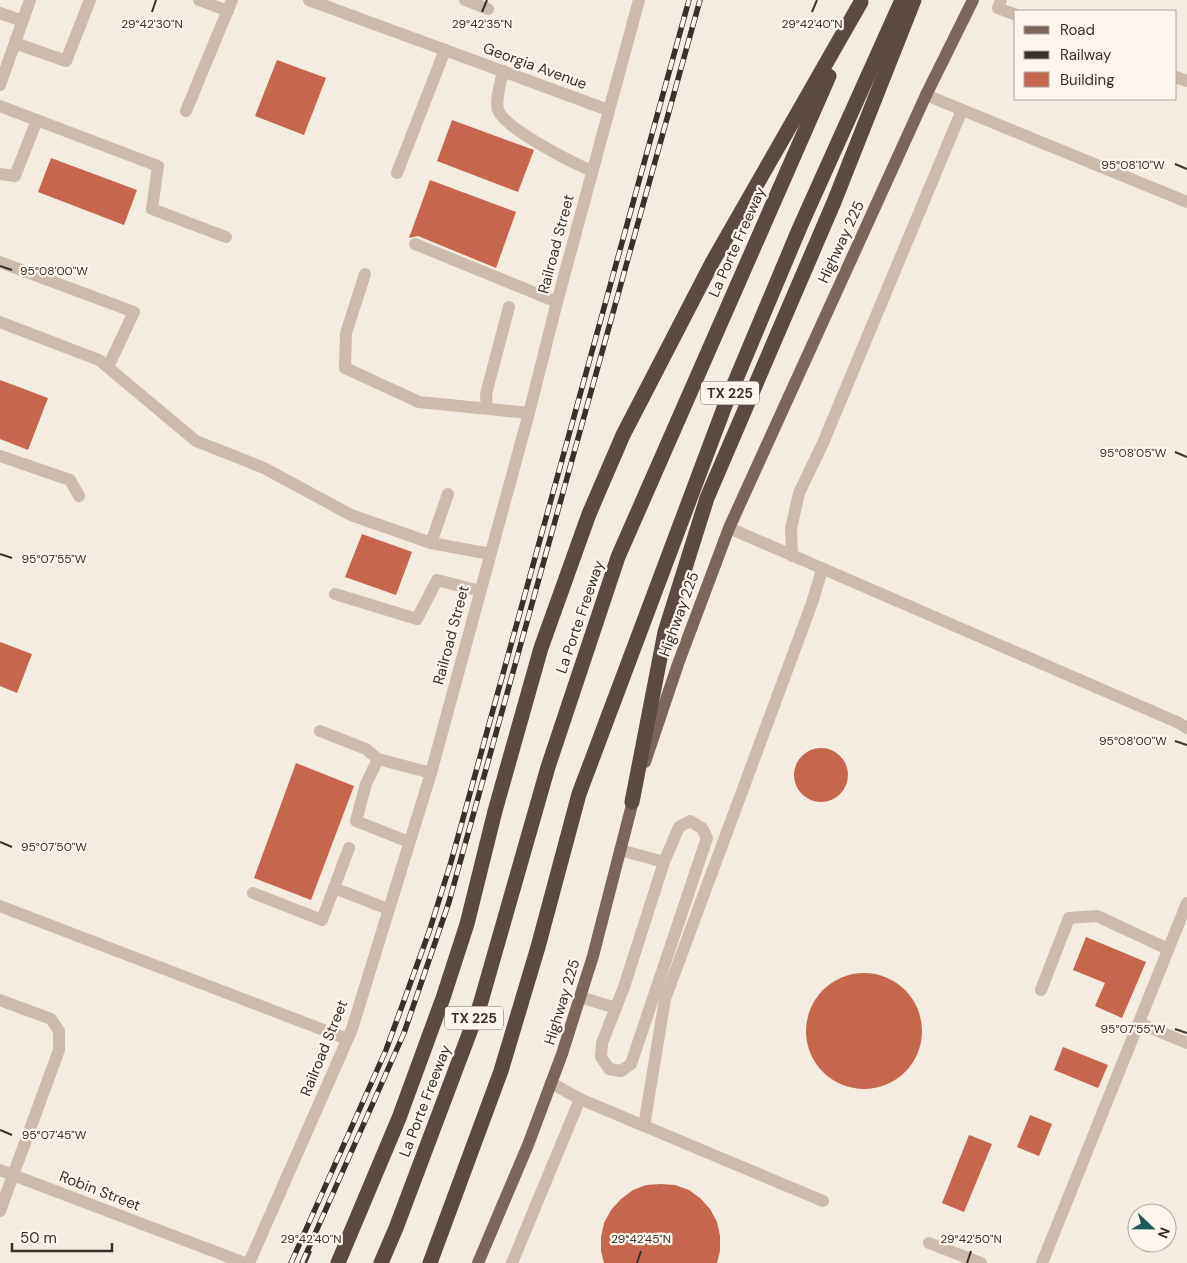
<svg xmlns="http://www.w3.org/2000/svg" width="1187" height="1263" font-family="'DM Sans',sans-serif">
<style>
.building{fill:#c6674d}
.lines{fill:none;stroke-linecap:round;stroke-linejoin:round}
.minor{stroke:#ccbaac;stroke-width:12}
.major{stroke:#7c665c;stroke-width:12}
.highway{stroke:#5b4a42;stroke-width:15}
.rail-casing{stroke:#3b302b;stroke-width:5.5}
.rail{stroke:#fbf5ee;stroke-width:4;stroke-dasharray:11;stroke-linecap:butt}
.ticks{fill:none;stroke:#3b302b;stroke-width:2}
.labels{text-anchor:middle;stroke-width:4.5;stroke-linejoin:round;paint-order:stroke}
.shield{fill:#fbf5ee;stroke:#756b66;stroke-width:1}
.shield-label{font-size:14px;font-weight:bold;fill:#3b302b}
.street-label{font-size:15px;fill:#3b302b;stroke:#fbf5ee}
.ticks-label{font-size:12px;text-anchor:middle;fill:#3b302b;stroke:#fbf5ee;stroke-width:4.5;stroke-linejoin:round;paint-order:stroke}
</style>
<rect width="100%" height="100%" fill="#f4ebe1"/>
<g class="building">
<path d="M277,60L326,78L304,135L255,116Z"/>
<path d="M452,120L534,150L518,192L437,161Z"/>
<path d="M51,158L137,190L124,225L38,192Z"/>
<path d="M430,180L516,212L496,268L418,236L409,238Z"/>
<path d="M0,380L48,398L28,450L0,439Z"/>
<path d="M362,534L412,552L396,595L345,577Z"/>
<path d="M0,642L32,654L17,693L0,686Z"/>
<circle cx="821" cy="775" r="27"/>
<path d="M296,763L354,786L311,900L254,878Z"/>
<path d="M1086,937L1146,962L1122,1018L1095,1006L1105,983L1073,970Z"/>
<circle cx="864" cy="1031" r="58"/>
<path d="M1063,1047L1108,1065L1098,1088L1054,1070Z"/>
<path d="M1030,1115L1052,1124L1039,1156L1017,1147Z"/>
<path d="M969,1135L992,1144L964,1212L942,1203Z"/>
<path d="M661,1184L675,1185L689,1190L700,1198L710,1209L717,1222L720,1236V1251L717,1263H604L601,1251V1237L604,1223L611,1210L621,1199L633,1190L646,1185Z"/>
</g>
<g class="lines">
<g class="minor">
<path d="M199,0L228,11"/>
<path d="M309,0L608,110"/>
<path d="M465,0L488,9"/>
<path d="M1001,0L998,8L1016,15"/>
<path d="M0,13L22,21"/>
<path d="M15,43L66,61L90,0"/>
<path d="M503,71C501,82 495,99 498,110C505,129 573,163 592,171"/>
<path d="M1176,77L1187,81"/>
<path d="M0,85L30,0"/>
<path d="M926,95L1187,202"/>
<path d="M0,106L158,166L152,209L226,237"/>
<path d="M186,111L232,0"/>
<path d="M397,173L445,50"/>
<path d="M0,174L15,176L37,120"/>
<path d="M415,244L557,302"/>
<path d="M0,262L134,312L108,367"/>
<path d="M365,274L346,333L345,368L419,402L529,413"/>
<path d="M0,322L99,360L196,441L264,468L351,515L431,543L490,554"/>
<path d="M487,408L486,394L509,307"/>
<path d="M0,456L70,480L79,496"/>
<path d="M729,528L1179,723L1187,728"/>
<path d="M431,543L448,494"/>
<path d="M792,556L791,529L799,493L823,443L962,110"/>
<path d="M335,594L417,619L437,580L480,591"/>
<path d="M320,731L366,749L378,759L431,773"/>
<path d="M378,759L366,784L356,821L409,842"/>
<path d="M620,850L664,862L679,827L690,821L702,828L707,838L631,1064L621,1071L609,1069L601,1057L602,1043L624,987L664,862"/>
<path d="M334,888L388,909"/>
<path d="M253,893L322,920L349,848"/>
<path d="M0,906L347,1039"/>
<path d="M1041,990L1069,918L1097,916L1168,949"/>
<path d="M580,997L616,1008"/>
<path d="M0,1000L51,1019L59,1031V1050L0,1211"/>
<path d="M1139,1023L1187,1043"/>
<path d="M551,1083L580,1099L823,1201"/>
<path d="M644,1126L665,999L812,603L822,570"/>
<path d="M0,1170L245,1263"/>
<path d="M929,1243L981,1263"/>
<path d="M249,1263L352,1029L431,773L529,413L557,302L639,0"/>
<path d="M512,1263L580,1099"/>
<path d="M1042,1263L1187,903"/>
</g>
<g class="major">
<path d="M645,762L678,664L729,528L926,95L973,0"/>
<path d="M478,1263L528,1145L562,1054L593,956L635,793"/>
</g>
<g class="highway">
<path d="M632,802L665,632L707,498L834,202L914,0"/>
<path d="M338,1263L399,1118L443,998L467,924L495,811L541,648L589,514L623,435L713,261L861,2"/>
<path d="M381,1263L396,1228L480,1005L548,767L618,557L829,76"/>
<path d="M430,1263L501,1071L538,947L579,794L724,408L800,227L902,0"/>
</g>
<g class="rail-casing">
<g id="rail">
<path d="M291,1263L386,1050L429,932L451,862L689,0"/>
<path d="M302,1263L404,1033L449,902L700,0"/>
</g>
</g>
<use href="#rail" class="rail"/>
</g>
<path class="ticks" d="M152,12L156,0M482,12L487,0M812,12L817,0M1175,164L1187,169M0,266L12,270M1175,452L1187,457M0,554L12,558M1175,741L1187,745M0,842L12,847M1175,1029L1187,1033M0,1130L12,1135M306,1263L311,1251M637,1263L641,1251M967,1263L971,1251"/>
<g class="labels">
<g class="shield">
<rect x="701" y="381.5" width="58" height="23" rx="4"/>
<rect x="445" y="1006.5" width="58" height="23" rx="4"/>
</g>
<g class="shield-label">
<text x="730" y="398">TX 225</text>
<text x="474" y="1023">TX 225</text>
</g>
<g class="street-label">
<text transform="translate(535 66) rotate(20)" y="5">Georgia Avenue</text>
<text transform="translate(737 242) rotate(-66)" y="5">La Porte Freeway</text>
<text transform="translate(841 242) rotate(-65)" y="5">Highway 225</text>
<text transform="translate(556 244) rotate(-75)" y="5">Railroad Street</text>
<text transform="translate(679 614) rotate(-70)" y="5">Highway 225</text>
<text transform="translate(580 617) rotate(-71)" y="5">La Porte Freeway</text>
<text transform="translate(451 635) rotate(-75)" y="5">Railroad Street</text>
<text transform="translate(562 1002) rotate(-73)" y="5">Highway 225</text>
<text transform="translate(324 1048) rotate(-68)" y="5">Railroad Street</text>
<text transform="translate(425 1101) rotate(-69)" y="5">La Porte Freeway</text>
<text transform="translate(100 1191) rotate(21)" y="5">Robin Street</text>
</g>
</g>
<g class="ticks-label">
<text x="482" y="28">29°42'35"N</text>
<text x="152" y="28">29°42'30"N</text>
<text x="812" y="28">29°42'40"N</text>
<text x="1133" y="169">95°08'10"W</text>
<text x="54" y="275">95°08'00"W</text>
<text x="1133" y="457">95°08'05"W</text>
<text x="54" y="563">95°07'55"W</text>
<text x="1133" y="745">95°08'00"W</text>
<text x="54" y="851">95°07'50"W</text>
<text x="1133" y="1033">95°07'55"W</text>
<text x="54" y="1139">95°07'45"W</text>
<text x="311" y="1243">29°42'40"N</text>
<text x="641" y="1243">29°42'45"N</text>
<text x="971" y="1243">29°42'50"N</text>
</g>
<rect x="1014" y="10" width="162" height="90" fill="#fbf5ee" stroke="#aea6a0"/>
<rect x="1024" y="26" width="25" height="8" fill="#7c665c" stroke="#aea6a0"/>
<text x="1060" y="35" font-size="15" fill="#3b302b">Road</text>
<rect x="1024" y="51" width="25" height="8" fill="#3b302b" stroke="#aea6a0"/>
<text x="1060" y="60" font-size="15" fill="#3b302b">Railway</text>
<rect x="1024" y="72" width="25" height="15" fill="#c6674d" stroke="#aea6a0"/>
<text x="1060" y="85" font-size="15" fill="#3b302b">Building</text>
<g transform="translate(1152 1228) rotate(112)"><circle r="24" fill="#fbf5ee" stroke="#aea6a0"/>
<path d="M0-4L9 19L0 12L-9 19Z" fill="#205a5d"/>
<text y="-8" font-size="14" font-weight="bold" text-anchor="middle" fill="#3b302b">N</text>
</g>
<path d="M12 1243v8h100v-8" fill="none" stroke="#3b302b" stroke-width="2.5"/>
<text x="20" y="1243" font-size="15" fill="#3b302b" stroke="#fbf5ee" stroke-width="4" paint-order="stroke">50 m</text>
</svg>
